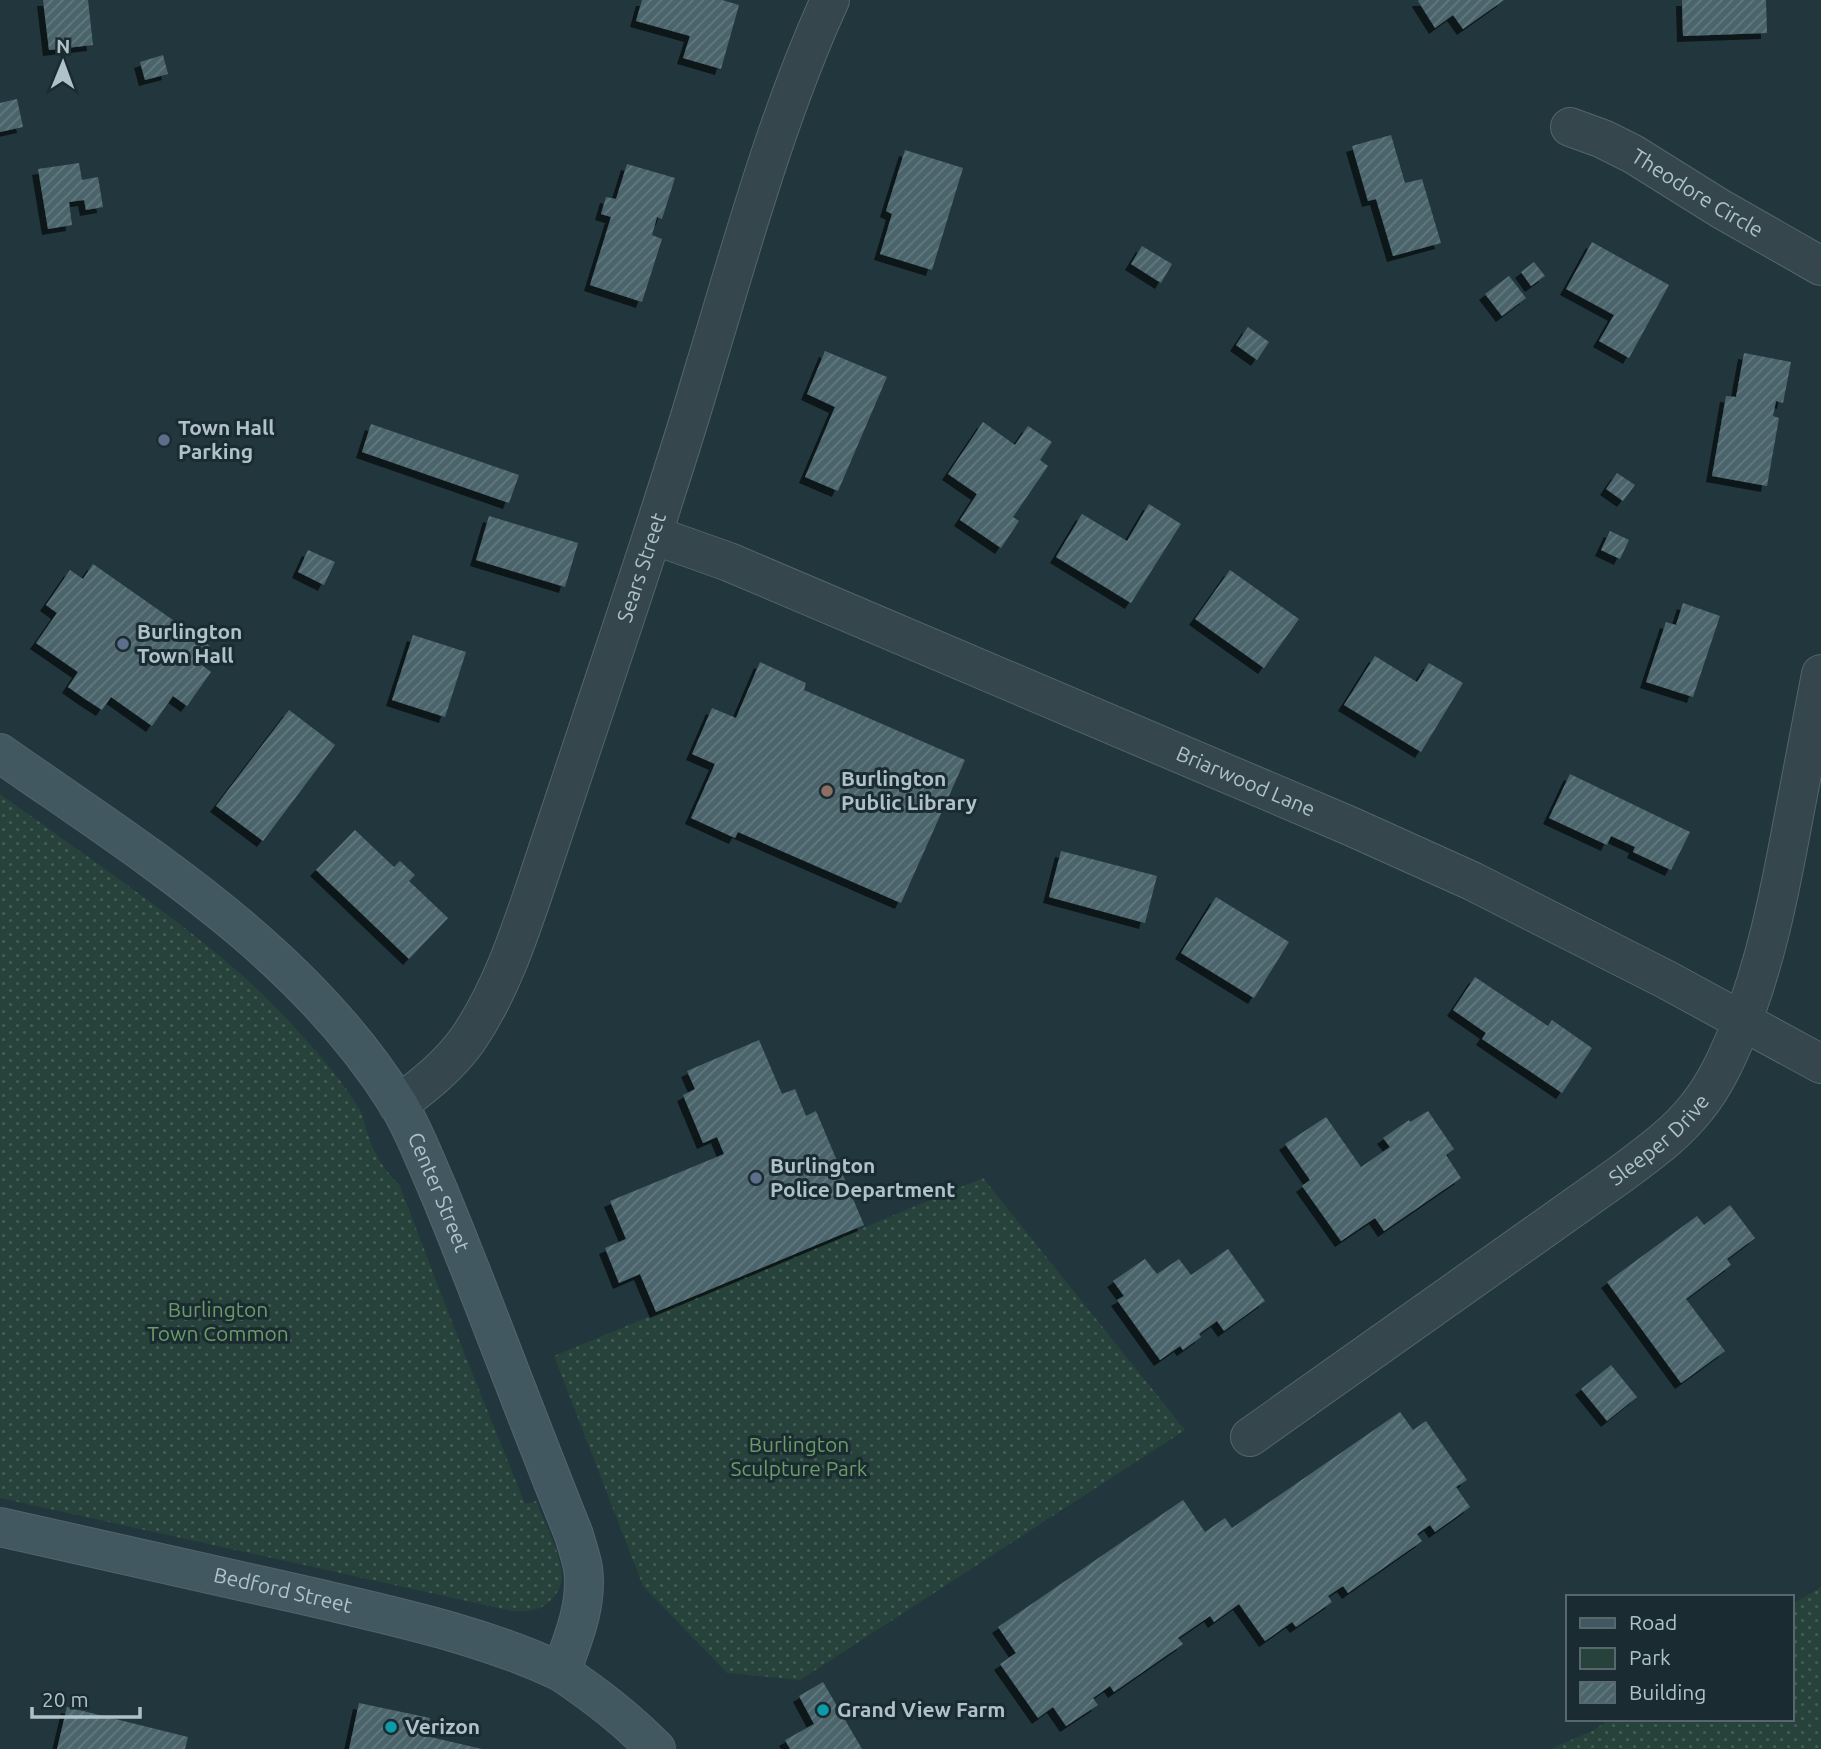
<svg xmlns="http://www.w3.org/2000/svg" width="1821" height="1749" font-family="Ubuntu,sans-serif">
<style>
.green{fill:url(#green-dots)}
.building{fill:url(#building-hatch);filter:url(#shadow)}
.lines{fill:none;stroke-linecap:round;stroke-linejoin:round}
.minor-casing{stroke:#53656b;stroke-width:40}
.tertiary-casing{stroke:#53656b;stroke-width:40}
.secondary-casing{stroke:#53656b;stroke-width:40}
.minor{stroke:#35474d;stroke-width:38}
.tertiary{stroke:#35474d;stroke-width:38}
.secondary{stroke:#425861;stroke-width:38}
.service-dot{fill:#5c6f8a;stroke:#1a2c32;stroke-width:2.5}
.education-dot{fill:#8d6e63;stroke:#1a2c32;stroke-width:2.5}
.culture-dot{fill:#0f9aa8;stroke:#1a2c32;stroke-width:2.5}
.labels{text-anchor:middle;stroke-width:6;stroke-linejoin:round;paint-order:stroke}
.street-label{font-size:21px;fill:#b0c2c9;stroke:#1a2c32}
.poi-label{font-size:21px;font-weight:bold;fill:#b0c2c9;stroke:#1a2c32;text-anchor:start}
.park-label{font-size:21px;fill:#6b9c65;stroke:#1a2c32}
</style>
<defs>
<pattern id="green-dots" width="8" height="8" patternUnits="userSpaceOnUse" patternTransform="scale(1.75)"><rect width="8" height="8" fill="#26423a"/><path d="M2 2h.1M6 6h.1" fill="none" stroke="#435c55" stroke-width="1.8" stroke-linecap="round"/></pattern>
<pattern id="building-hatch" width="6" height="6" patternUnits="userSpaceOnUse" patternTransform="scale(1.75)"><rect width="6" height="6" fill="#4b646b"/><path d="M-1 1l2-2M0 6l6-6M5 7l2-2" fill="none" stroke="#62797f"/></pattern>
<filter id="shadow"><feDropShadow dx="-6" dy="6" stdDeviation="0" flood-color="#0009"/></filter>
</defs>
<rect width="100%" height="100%" fill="#21373d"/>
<g class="green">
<path d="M0,794C47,828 95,861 142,896C198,937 252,979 298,1031C320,1055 343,1082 360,1110C364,1118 365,1127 368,1135C373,1152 386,1173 399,1184L457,1335L525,1504L536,1501C544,1522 563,1556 562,1579C561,1587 557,1593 552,1599C541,1611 528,1612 512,1611L0,1498Z"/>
<path d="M983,1178L1185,1430L800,1680L727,1673L643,1586L554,1356Z"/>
<path d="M1821,1587V1749H1550L1592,1731L1611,1719H1791V1605Z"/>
</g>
<g class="building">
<path d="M43,0H88L93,45L49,50Z"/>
<path d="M642,0H722L739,5L721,69L683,58L690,36L636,21Z"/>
<path d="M1419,0H1504L1463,29L1453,15L1435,28L1418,1Z"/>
<path d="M1682,0H1766L1767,33L1683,36Z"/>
<path d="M163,55L168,74L145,80L140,62Z"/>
<path d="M17,99L23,127L0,132V103Z"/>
<path d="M1391,135L1405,183L1422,179L1441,243L1393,256L1376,199L1368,201L1352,146Z"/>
<path d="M905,150L963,168L932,270L880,254L892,214L886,211Z"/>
<path d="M79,163L82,180L98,177L103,207L86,210L84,200L69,202L72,225L48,229L38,169Z"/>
<path d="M627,164L675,178L662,219L657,217L652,235L662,239L642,302L590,285L611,217L601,214L606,197L616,199Z"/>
<path d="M1592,242L1669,285L1629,358L1599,341L1614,315L1566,289Z"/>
<path d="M1142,246L1172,264L1161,283L1131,264Z"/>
<path d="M1534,262L1545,276L1531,286L1521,272Z"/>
<path d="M1509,276L1526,298L1502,316L1485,294Z"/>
<path d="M1248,327L1269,342L1257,360L1236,345Z"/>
<path d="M825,351L887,377L838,491L805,477L835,407L807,394Z"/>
<path d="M1744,353L1791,362L1783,403L1776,401L1773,416L1779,418L1767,486L1712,476L1726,396L1736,397Z"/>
<path d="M983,422L1015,445L1028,426L1052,442L1040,460L1048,466L1013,517L1019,521L1001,548L960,520L977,494L948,474Z"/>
<path d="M371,424L519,475L509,503L362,452Z"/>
<path d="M1617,473L1635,485L1623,501L1606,489Z"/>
<path d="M1149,504L1181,524L1131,603L1056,557L1082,514L1127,541Z"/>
<path d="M489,516L578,543L565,587L476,560Z"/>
<path d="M1610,531L1629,540L1620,559L1601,550Z"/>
<path d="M308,550L335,562L324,585L298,572Z"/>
<path d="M93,564L210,646L198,662L211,672L187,706L173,696L152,726L111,697L102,710L85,699L68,687L78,672L36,643L57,613L46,605L70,570L83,579Z"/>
<path d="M1230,570L1299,619L1264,668L1195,619Z"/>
<path d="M1683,603L1720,616L1693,697L1646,682L1666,622L1676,625Z"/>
<path d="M413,635L466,652L445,717L392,700Z"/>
<path d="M1375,656L1417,682L1429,663L1463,683L1421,752L1344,705Z"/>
<path d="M760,662L806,683L804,690L965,760L901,903L738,832L735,838L691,818L715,764L692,754L712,708L736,718Z"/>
<path d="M289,710L335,745L263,841L216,806Z"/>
<path d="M1570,774L1690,832L1671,870L1633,852L1635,847L1611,836L1607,845L1549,818Z"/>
<path d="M355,830L394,867L400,861L415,875L409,881L448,918L409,959L316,870Z"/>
<path d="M1061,851L1157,876L1145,923L1049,897Z"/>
<path d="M1216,897L1289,942L1254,998L1181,953Z"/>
<path d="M1475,977L1548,1026L1552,1020L1592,1048L1562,1093L1482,1039L1486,1033L1453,1010Z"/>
<path d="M759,1040L782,1094L795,1089L806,1116L816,1111L864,1225L656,1312L640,1274L619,1283L605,1248L626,1239L610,1201L724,1154L717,1137L703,1143L683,1095L695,1089L687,1071Z"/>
<path d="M1428,1111L1454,1149L1446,1155L1461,1178L1384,1231L1375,1218L1341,1241L1302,1186L1310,1180L1285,1144L1326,1117L1361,1167L1390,1147L1383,1138L1409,1120L1410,1122Z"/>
<path d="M1730,1205L1755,1238L1727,1259L1731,1265L1686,1299L1725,1351L1681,1383L1607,1282L1697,1216L1704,1225Z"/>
<path d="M1228,1249L1265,1301L1224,1331L1217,1321L1199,1334L1201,1337L1183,1350L1180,1346L1160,1360L1117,1300L1124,1296L1113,1281L1145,1259L1157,1274L1179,1259L1191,1275Z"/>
<path d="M1611,1365L1637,1397L1607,1421L1581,1389Z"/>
<path d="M1400,1412L1413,1430L1426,1421L1467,1480L1456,1487L1470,1507L1435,1532L1430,1525L1417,1534L1422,1541L1348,1593L1343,1586L1328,1596L1332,1602L1296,1627L1292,1622L1265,1641L1239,1604L1214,1622L1210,1616L1178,1638L1183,1644L1114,1692L1110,1686L1093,1698L1098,1705L1066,1726L1053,1707L1038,1718L1000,1664L1016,1653L998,1627L1183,1500L1205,1532L1225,1518L1232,1528Z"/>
<path d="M823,1682L862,1749H790L785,1740L814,1724L799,1696Z"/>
<path d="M359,1703L430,1718L426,1736L482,1749H349Z"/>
<path d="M67,1707L188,1737L185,1749H57Z"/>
</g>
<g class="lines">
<g class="minor-casing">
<g id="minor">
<path id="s1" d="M1570,127L1603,139L1633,154L1721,209L1821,266"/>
<path id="s2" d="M653,535L729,562L1350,826L1472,881L1667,980L1821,1064"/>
<path id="s3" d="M1250,1437L1621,1174C1649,1153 1676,1134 1697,1107C1715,1085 1727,1058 1738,1032C1765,966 1779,896 1792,826C1802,775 1811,725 1821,674"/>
</g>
</g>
<g class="tertiary-casing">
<g id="tertiary">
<path id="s4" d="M398,1105C424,1085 449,1066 468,1039C500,992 518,938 536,885C555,828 574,771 593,714C631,600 670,486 704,370C742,245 776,119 830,0"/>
</g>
</g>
<g class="secondary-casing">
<g id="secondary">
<path id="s5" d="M0,753C144,854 303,951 398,1104C411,1125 420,1148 430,1171C445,1205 458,1239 472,1274C506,1361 539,1448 574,1535C577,1546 581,1557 583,1568C588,1604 573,1639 561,1672C598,1697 625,1718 656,1749"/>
<path id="s6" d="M0,1527C104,1550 208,1573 312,1597C396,1617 483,1635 561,1672"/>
</g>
</g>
<use href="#minor" class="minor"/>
<use href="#tertiary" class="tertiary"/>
<use href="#secondary" class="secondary"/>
</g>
<g class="service-dot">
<circle cx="164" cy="440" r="7"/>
<circle cx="123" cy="644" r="7"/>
<circle cx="756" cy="1178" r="7"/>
</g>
<circle class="education-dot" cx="827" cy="791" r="7"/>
<g class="culture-dot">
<circle cx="823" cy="1710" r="7"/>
<circle cx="391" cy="1727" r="7"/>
</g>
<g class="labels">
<g class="street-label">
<text dy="7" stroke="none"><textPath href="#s1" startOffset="144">Theodore Circle</textPath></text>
<text dy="7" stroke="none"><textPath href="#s4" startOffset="600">Sears Street</textPath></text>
<text dy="7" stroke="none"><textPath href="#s2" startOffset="642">Briarwood Lane</textPath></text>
<text dy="7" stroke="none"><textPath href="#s3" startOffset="506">Sleeper Drive</textPath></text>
<text dy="7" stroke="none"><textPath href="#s5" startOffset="632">Center Street</textPath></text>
<text dy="7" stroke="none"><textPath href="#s6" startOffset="290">Bedford Street</textPath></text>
</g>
<g class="poi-label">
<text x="178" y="435">Town Hall<tspan x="178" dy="24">Parking</tspan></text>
<text x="137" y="639">Burlington<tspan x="137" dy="24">Town Hall</tspan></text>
<text x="841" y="786">Burlington<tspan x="841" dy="24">Public Library</tspan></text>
<text x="770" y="1173">Burlington<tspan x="770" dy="24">Police Department</tspan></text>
<text x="837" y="1717">Grand View Farm</text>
<text x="405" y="1734">Verizon</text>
</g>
<g class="park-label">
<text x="218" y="1317">Burlington<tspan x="218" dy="24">Town Common</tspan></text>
<text x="799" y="1452">Burlington<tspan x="799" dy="24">Sculpture Park</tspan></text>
</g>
</g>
<rect x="1566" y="1595" width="228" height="126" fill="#1a2c32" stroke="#56686e" stroke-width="2"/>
<rect x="1580" y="1618" width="35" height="10" fill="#425861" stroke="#56686e" stroke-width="2"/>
<text x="1629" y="1630" font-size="21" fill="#b0c2c9">Road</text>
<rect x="1580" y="1648" width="35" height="21" fill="#26423a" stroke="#56686e" stroke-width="2"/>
<text x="1629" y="1665" font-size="21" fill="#b0c2c9">Park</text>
<rect x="1580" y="1682" width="35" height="21" fill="url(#building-hatch)" stroke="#56686e" stroke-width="2"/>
<text x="1629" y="1700" font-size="21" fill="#b0c2c9">Building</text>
<g transform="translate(63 63) rotate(1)" stroke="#1a2c32" stroke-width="5" paint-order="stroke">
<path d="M0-5L12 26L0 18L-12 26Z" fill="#b0c2c9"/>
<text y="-10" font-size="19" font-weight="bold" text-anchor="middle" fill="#b0c2c9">N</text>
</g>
<path d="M32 1707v10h108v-10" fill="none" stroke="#b0c2c9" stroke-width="3.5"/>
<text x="42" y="1707" font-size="21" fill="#b0c2c9" stroke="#1a2c32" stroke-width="5" paint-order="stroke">20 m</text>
</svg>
